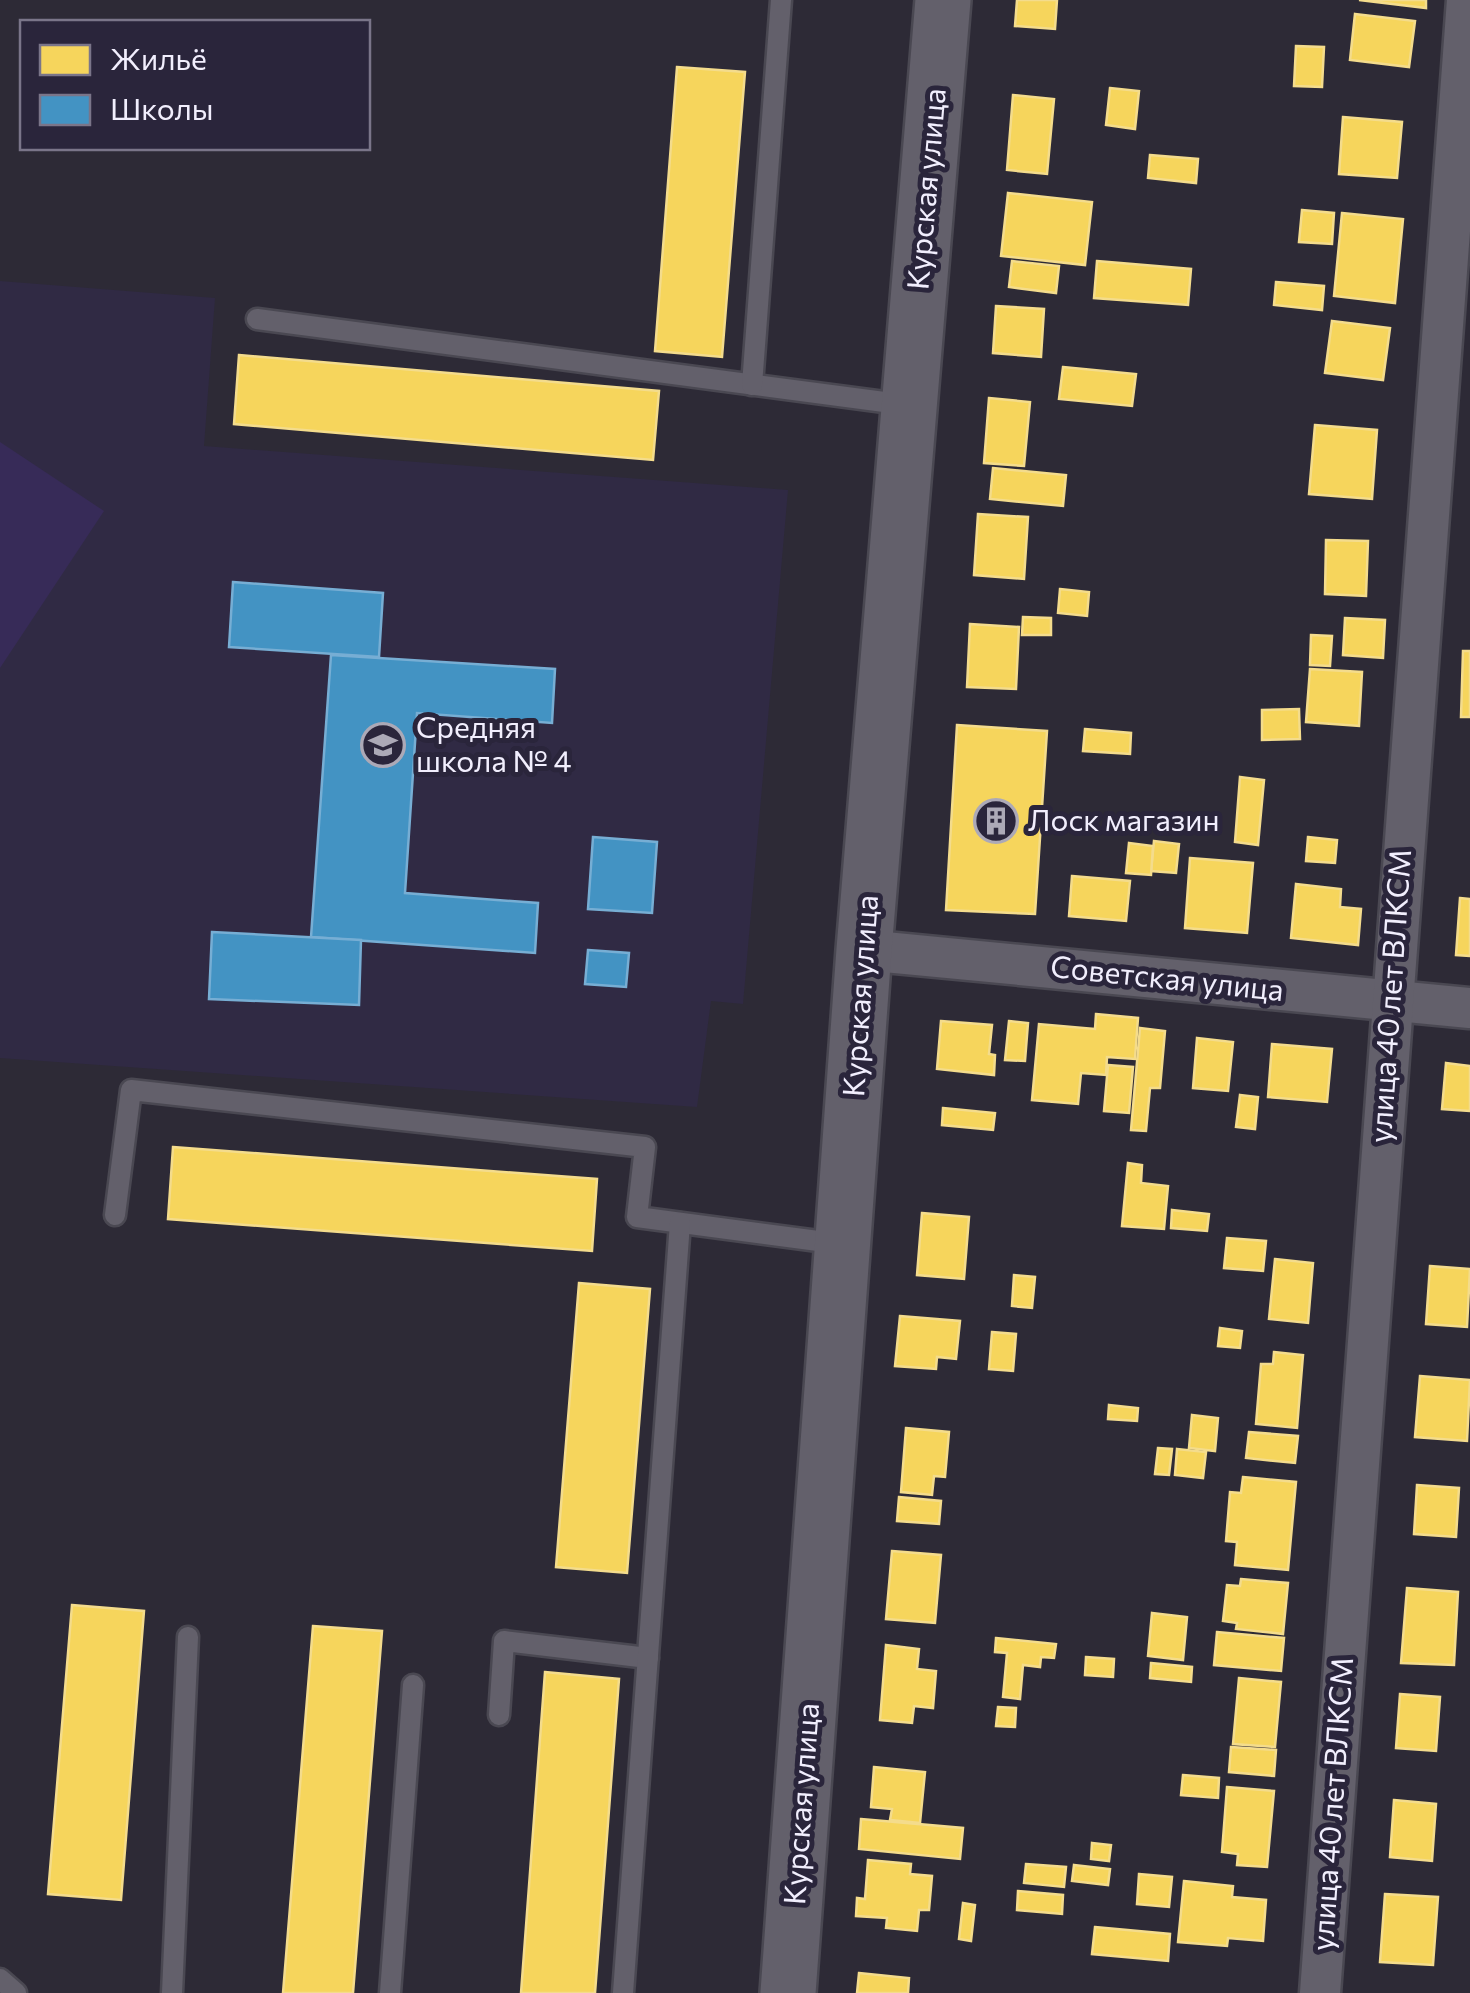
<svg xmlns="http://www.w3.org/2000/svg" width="1470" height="1993" font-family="Commissioner,sans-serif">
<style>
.built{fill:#302a44}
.green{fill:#372b58}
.homes{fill:#f6d55c;stroke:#f4dc8c;stroke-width:2.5}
.schools{fill:#4393c3;stroke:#77aed4;stroke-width:2.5}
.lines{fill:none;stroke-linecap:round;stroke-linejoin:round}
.lane-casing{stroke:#4a4852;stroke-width:25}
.street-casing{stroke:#4a4852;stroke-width:45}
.secondary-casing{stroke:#4a4852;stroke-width:60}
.lane{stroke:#63606b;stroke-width:20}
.street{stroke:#63606b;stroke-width:40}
.secondary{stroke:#63606b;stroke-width:55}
.labels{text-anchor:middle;stroke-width:10;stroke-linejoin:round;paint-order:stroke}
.street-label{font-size:30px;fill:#f1eefd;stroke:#2a253b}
.poi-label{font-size:30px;fill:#f1eefd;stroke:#2a253b;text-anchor:start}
</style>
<rect width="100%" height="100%" fill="#2d2a36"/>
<path class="built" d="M0,281L215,298L204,446L788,490L743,1004L711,1001L697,1107L0,1058Z"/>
<path class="green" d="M0,442L104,511L0,668Z"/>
<g class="homes">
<path d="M1017,0H1057L1055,29L1015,26Z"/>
<path d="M1359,0H1426V8Z"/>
<path d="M1355,14L1415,21L1409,67L1350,60Z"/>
<path d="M1296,46L1324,47L1322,87L1294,86Z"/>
<path d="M677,67L745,72L722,357L655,351Z"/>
<path d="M1110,88L1139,91L1135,129L1106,125Z"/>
<path d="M1013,95L1054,99L1047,174L1007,170Z"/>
<path d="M1343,117L1402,122L1397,178L1339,174Z"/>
<path d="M1150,155L1198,159L1196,183L1148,178Z"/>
<path d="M1008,193L1092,202L1085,265L1001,256Z"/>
<path d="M1302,210L1334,213L1332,244L1299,242Z"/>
<path d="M1342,213L1403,219L1395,303L1334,296Z"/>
<path d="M1012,261L1059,266L1056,293L1009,287Z"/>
<path d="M1097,261L1191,269L1188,305L1094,298Z"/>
<path d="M1276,282L1324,286L1322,310L1274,305Z"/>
<path d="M996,306L1044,309L1041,357L993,353Z"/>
<path d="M1332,321L1390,328L1383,380L1325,373Z"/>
<path d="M239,355L659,391L653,460L234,424Z"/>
<path d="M1063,367L1136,374L1132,406L1059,399Z"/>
<path d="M989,398L1030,402L1024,466L984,463Z"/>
<path d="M1315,425L1377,430L1372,499L1309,494Z"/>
<path d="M993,468L1066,475L1063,506L990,499Z"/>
<path d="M978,514L1028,517L1024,579L974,575Z"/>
<path d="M1326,540L1368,541L1366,596L1325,594Z"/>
<path d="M1060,589L1089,592L1087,616L1058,613Z"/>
<path d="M1023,617L1051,618V635H1022Z"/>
<path d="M1345,618L1385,620L1383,658L1343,655Z"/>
<path d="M970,624L1019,627L1016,689L967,687Z"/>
<path d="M1311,635L1332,636L1330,666L1310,665Z"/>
<path d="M1463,651H1470V717H1461Z"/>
<path d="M1310,669L1362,672L1359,726L1306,722Z"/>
<path d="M1299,709L1300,739L1262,740V710Z"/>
<path d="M957,725L1047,731L1035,914L946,910Z"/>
<path d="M1085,729L1131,733L1130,754L1083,751Z"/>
<path d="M1240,777L1264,780L1258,845L1235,842Z"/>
<path d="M1308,837L1337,840L1335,863L1306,861Z"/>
<path d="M1154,841L1179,844L1176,873L1151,871Z"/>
<path d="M1129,843L1153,846L1151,875L1126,873Z"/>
<path d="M1190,858L1253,863L1247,933L1185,928Z"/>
<path d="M1072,876L1130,881L1126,921L1069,916Z"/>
<path d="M1296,884L1341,889L1340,907L1361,909L1358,945L1291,938Z"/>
<path d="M1460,898L1470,899V956L1456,955Z"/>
<path d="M1096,1014L1138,1018L1135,1059L1107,1057L1106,1075L1081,1073L1078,1104L1032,1100L1039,1024L1095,1029Z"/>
<path d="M941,1021L992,1025L989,1054L995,1055L994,1075L937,1069Z"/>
<path d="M1009,1021L1028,1023L1025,1061L1005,1060Z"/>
<path d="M1140,1028L1165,1031L1160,1088H1150L1146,1131L1131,1130Z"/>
<path d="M1197,1038L1233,1042L1228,1091L1193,1088Z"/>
<path d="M1272,1044L1332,1049L1327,1102L1268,1097Z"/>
<path d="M1446,1063L1470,1066V1111L1442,1109Z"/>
<path d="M1108,1065L1133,1067L1129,1113L1104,1111Z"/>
<path d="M1240,1095L1258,1097L1255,1129L1236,1127Z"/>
<path d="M943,1108L995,1113L993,1130L942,1125Z"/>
<path d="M173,1147L597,1179L592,1251L168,1219Z"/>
<path d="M1128,1163L1142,1165L1141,1183L1168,1186L1164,1229L1122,1226Z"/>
<path d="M1172,1210L1209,1214L1207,1231L1171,1228Z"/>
<path d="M922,1213L969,1217L964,1279L917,1275Z"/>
<path d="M1227,1238L1266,1241L1263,1271L1224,1268Z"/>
<path d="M1275,1259L1313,1263L1308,1323L1269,1319Z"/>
<path d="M1430,1266L1470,1269L1467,1327L1426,1324Z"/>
<path d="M1014,1275L1035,1277L1032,1308L1012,1306Z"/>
<path d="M579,1283L650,1289L627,1573L556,1567Z"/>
<path d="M900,1316L960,1321L956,1359L937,1357L936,1369L895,1366Z"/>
<path d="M1220,1328L1242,1331L1240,1348L1218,1346Z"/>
<path d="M992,1332L1016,1334L1013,1371L989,1369Z"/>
<path d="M1274,1352L1303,1355L1297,1428L1256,1424L1261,1364H1273Z"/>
<path d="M1420,1376L1470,1380L1467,1441L1415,1437Z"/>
<path d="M1109,1405L1138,1408L1137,1421L1108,1419Z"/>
<path d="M1192,1415L1218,1418L1215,1451L1189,1448Z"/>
<path d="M906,1428L949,1432L945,1477L934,1476L932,1495L901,1492Z"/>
<path d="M1249,1432L1298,1436L1295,1463L1246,1458Z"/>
<path d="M1158,1448L1172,1449L1169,1475L1155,1474Z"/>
<path d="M1177,1449L1206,1452L1203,1478L1175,1475Z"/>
<path d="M1243,1477L1296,1482L1288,1570L1235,1565L1237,1542L1226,1541L1230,1492L1241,1493Z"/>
<path d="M1417,1485L1459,1488L1456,1537L1414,1534Z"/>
<path d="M899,1497L941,1501L939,1524L897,1521Z"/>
<path d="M892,1551L941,1555L935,1623L886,1619Z"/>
<path d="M1241,1579L1288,1583L1283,1634L1236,1629L1237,1623L1223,1621L1227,1585L1240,1586Z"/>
<path d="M1407,1588L1458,1592L1454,1665L1401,1663Z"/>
<path d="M72,1605L144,1611L121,1900L48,1894Z"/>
<path d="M1152,1613L1187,1617L1183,1660L1148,1656Z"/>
<path d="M313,1626L382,1631L353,1993H283Z"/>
<path d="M1217,1632L1284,1638L1281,1671L1214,1665Z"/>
<path d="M996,1638L1056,1644L1054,1658L1041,1657L1040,1667L1023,1665L1020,1699L1003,1697L1007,1653L995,1652Z"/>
<path d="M886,1645L919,1649L917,1669L936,1671L933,1708L914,1706L912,1723L880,1720Z"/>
<path d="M1086,1657L1114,1659L1113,1677L1085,1675Z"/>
<path d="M1151,1663L1192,1667L1191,1682L1150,1678Z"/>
<path d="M545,1672L619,1679L595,1993H521Z"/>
<path d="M1239,1678L1281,1682L1275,1747L1233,1744Z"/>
<path d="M1400,1694L1440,1697L1436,1751L1396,1748Z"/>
<path d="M998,1707L1016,1708L1015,1727L996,1726Z"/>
<path d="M1231,1747L1276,1750L1274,1776L1229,1772Z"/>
<path d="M874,1767L925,1772L920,1823L890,1820L892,1809L871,1807Z"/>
<path d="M1183,1775L1219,1778L1218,1798L1181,1795Z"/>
<path d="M1227,1787L1274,1791L1267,1867L1237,1865L1238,1854L1222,1852Z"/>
<path d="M1394,1800L1436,1804L1432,1861L1390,1857Z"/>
<path d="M861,1819L963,1828L960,1859L859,1849Z"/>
<path d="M1092,1843L1111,1845L1109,1861L1091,1859Z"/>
<path d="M868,1860L911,1864L910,1874L932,1876L929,1910H919L917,1931L886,1928L887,1918L856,1916L857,1898L865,1899Z"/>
<path d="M1026,1864L1066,1867L1064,1887L1024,1883Z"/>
<path d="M1074,1865L1110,1869L1108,1885L1072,1881Z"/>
<path d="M1139,1874L1172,1877L1169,1907L1137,1904Z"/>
<path d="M1184,1881L1233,1886L1232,1897L1266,1900L1263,1941L1228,1938L1227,1946L1178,1942Z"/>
<path d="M1018,1891L1063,1895L1062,1914L1017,1910Z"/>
<path d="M1385,1894L1438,1897L1433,1965L1380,1962Z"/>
<path d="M963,1903L975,1905L971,1941L959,1939Z"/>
<path d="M1095,1927L1170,1934L1168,1961L1092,1954Z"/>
<path d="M859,1973L909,1978L908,1993H857Z"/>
</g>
<g class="schools">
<path d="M233,582L383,593L379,657L229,647Z"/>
<path d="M331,655L555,669L552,723L417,713L405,893L538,903L535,953L311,937Z"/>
<path d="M593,837L657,842L652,913L588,909Z"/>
<path d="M212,932L361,940L359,1005L209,999Z"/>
<path d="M588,950L629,953L626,987L585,984Z"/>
</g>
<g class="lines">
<g class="lane-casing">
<g id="lane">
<path d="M257,319L907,405"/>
<path d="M752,385L781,0"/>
<path d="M115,1215L131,1090L645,1147L637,1217L841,1244"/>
<path d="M499,1715L504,1641L648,1658"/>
<path d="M0,1979L16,1993"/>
<path d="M172,1993L188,1637"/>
<path d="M390,1993L413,1685"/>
<path d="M623,1993L680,1223"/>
</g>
</g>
<g class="street-casing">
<g id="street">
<path d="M864,950L1470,1008"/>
<path d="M1320,1993L1467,0"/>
</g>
</g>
<g class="secondary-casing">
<path id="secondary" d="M788,1993L864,950L943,0"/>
</g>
<use href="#lane" class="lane"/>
<use href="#street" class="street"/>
<use href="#secondary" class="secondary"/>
</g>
<defs>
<g id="school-ring" transform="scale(2.25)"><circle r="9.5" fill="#2a253b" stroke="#aca9b7" stroke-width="1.5"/><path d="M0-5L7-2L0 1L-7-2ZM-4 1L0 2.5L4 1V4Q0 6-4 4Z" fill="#aca9b7"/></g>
<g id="building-ring" transform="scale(2.25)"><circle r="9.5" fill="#2a253b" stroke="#aca9b7" stroke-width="1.5"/><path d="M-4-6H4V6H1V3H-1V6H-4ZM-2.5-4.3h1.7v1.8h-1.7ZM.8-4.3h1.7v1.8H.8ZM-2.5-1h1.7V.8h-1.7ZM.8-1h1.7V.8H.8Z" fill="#aca9b7"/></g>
</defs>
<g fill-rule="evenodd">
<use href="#school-ring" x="383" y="745"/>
<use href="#building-ring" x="996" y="821"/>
</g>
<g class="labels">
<g class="street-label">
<text transform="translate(927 189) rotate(-85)" y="10">Курская улица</text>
<text transform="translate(1167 979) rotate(6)" y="10">Советская улица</text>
<text transform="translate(861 996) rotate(-86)" y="10">Курская улица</text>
<text transform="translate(1391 996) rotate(-86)" y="10">улица 40 лет ВЛКСМ</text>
<text transform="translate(802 1804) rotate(-86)" y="10">Курская улица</text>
<text transform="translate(1333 1804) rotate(-86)" y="10">улица 40 лет ВЛКСМ</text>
</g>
<g class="poi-label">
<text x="416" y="738">Средняя<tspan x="416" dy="34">школа № 4</tspan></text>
<text x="1028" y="831">Лоск магазин</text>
</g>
</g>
<rect x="20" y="20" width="350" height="130" fill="#2a253b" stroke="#7a7589" stroke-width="2.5"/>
<rect x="40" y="45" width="50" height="30" fill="#f6d55c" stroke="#7a7589" stroke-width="2.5"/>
<text x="110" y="70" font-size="30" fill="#f1eefd">Жильё</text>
<rect x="40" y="95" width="50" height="30" fill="#4393c3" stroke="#7a7589" stroke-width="2.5"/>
<text x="110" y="120" font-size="30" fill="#f1eefd">Школы</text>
</svg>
